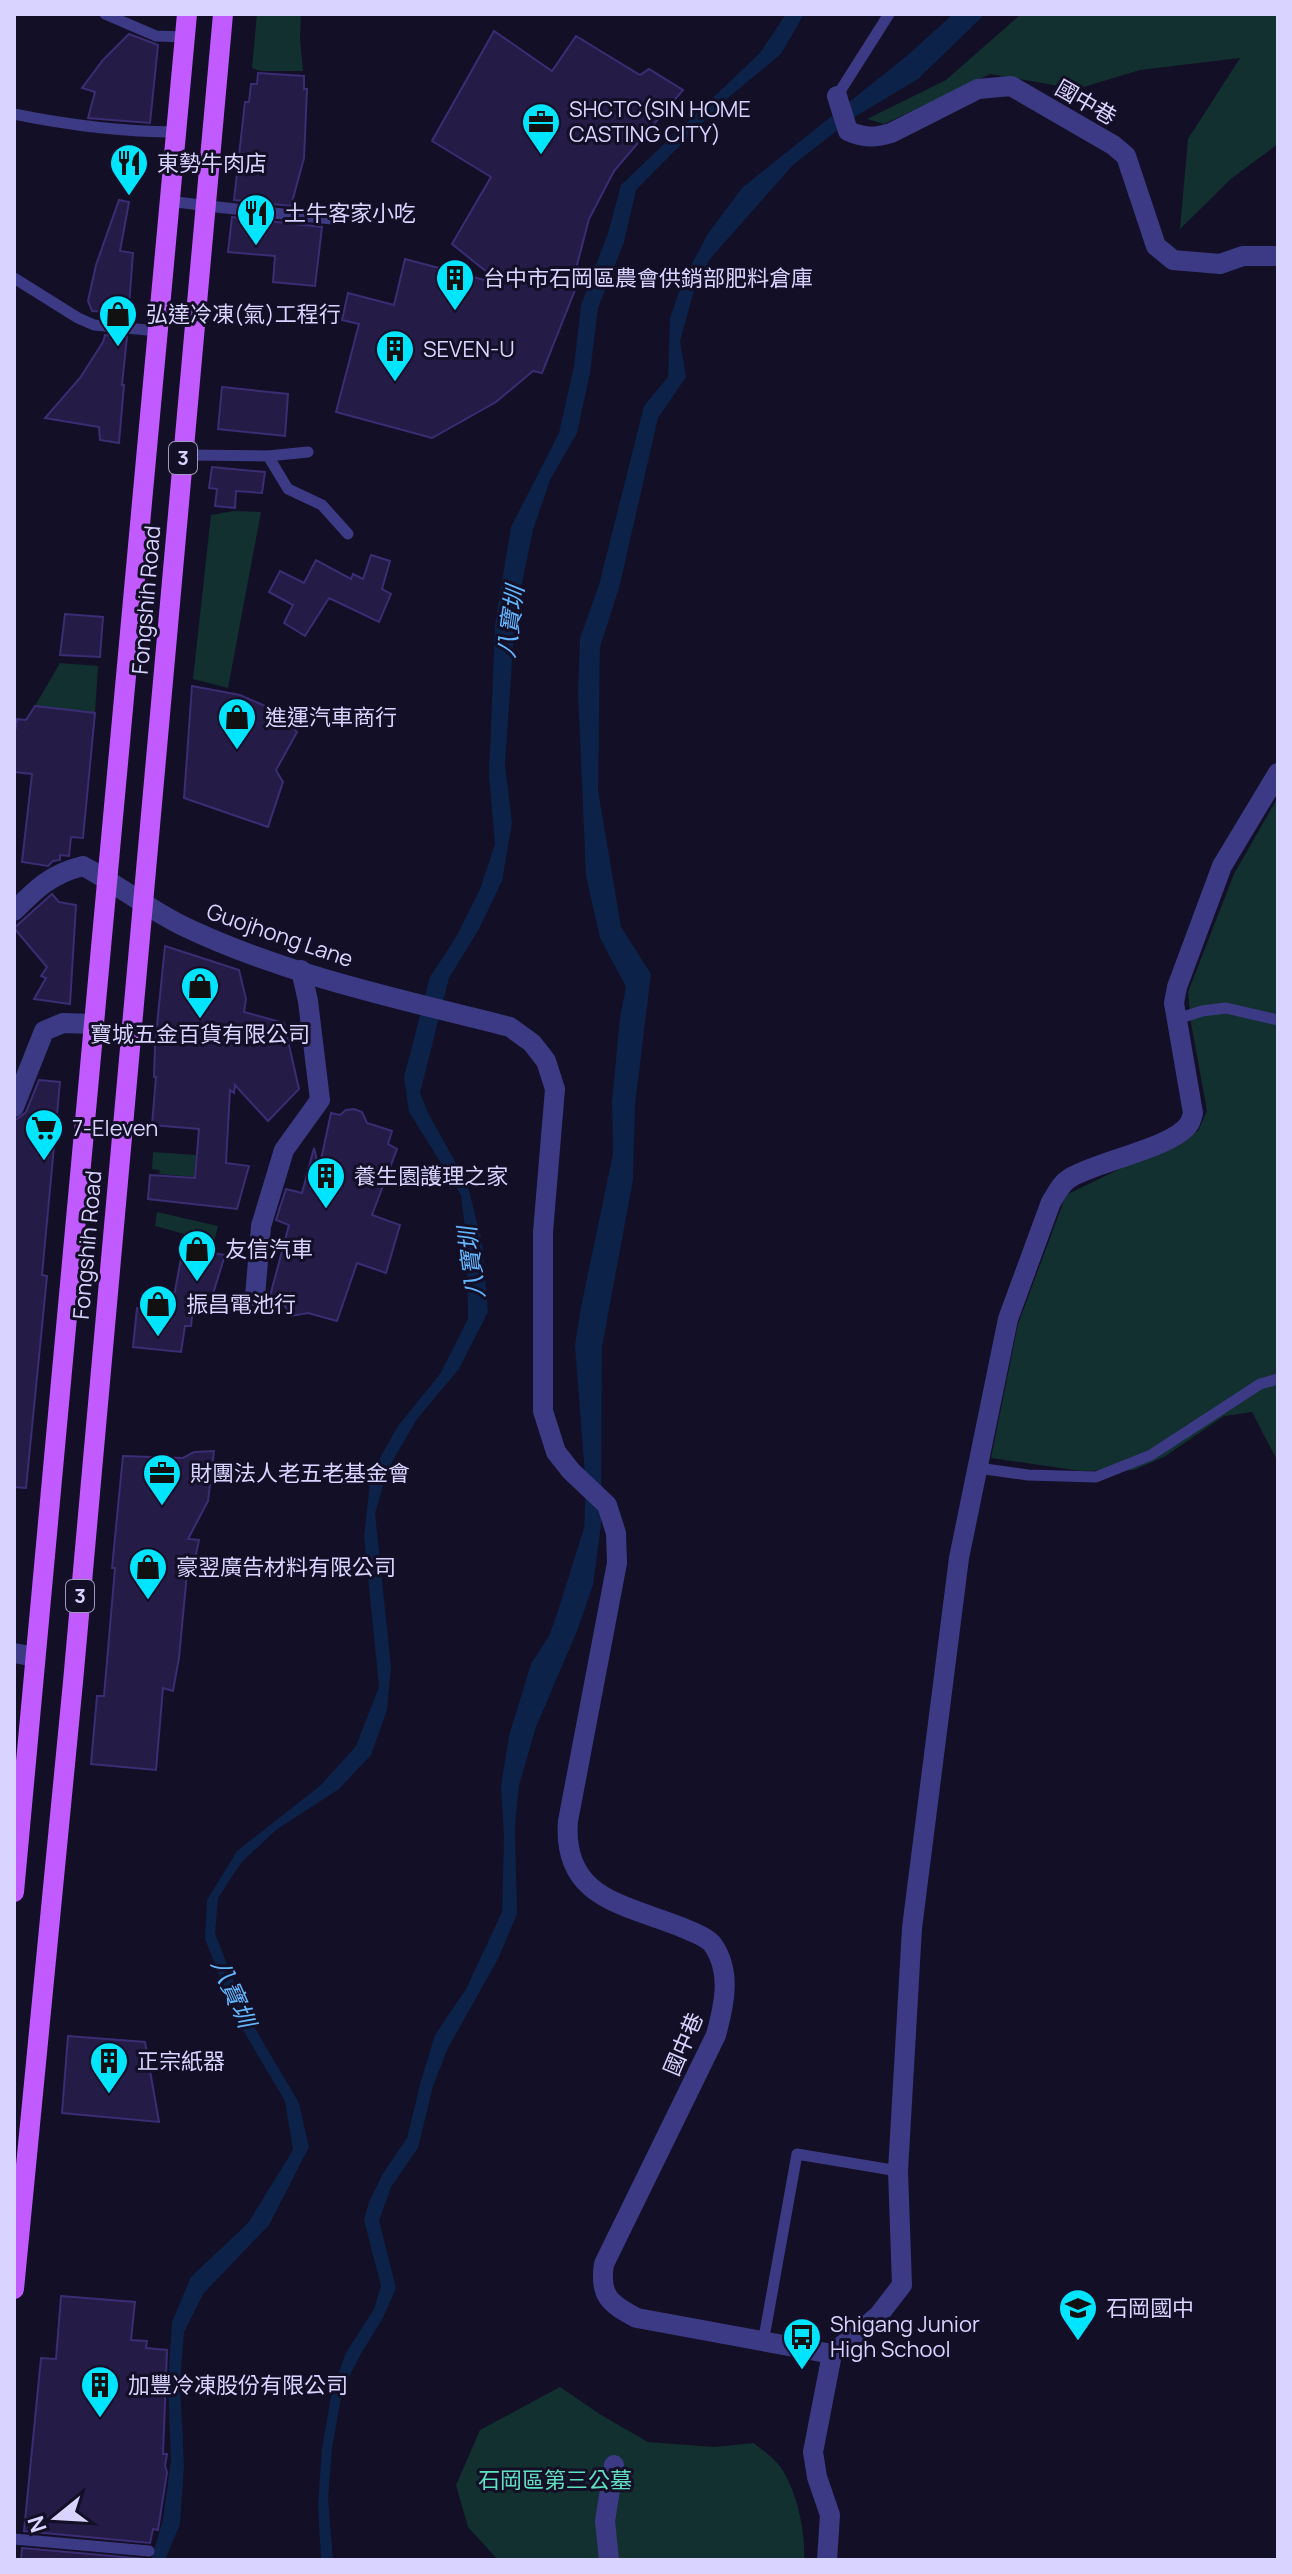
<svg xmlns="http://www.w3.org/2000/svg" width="1292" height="2574" font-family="Manrope,'Noto Sans TC',sans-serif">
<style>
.green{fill:#12302f}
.water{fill:#0c2248}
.building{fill:#241b47;stroke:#3b2d73;stroke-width:2}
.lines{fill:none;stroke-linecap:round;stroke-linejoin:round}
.service{stroke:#3d3a85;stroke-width:11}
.minor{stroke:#3d3a85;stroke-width:20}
.primary{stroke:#c25bff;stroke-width:20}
.labels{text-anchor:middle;stroke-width:6;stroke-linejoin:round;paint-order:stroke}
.shield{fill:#130f26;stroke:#9e99be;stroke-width:2}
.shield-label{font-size:20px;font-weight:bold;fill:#d9d4ff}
.street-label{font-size:22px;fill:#d9d4ff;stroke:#130f26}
.poi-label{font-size:22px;fill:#d9d4ff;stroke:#130f26;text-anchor:start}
.park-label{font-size:22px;fill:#5fe0c0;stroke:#130f26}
.water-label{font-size:24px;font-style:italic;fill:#62b6ff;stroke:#130f26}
</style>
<rect width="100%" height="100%" fill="#130f26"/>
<g class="green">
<path d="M257,14H301L300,39L303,71H261L252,68Z"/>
<path d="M1021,14H1278V144L1232,178L1180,229L1188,139L1240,58L1140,70L1077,89L990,74L884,124L867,119L946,80Z"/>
<path d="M234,511L261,512L228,688L193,679L211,515Z"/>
<path d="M60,663L98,666L95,713L35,706Z"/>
<path d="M1278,797V1462L1252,1412L1224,1416L1164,1457L1134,1470L1081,1471L991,1458L1018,1324L1066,1195L1198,1131L1207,1111L1191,1023L1188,992L1234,874Z"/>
<path d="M153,1152L196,1155L194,1177L159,1174L160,1170L152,1169Z"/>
<path d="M157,1212L218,1226L214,1242L155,1226Z"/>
<path d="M560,2387L601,2415L648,2442L715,2447L754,2443C762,2450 771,2456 778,2464C796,2486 806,2532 804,2560H498L468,2527L456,2485L480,2430Z"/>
</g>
<g class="water">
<path d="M786,14H804L781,54L723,102L636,190L624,242L598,308L590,373L577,433L550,480L533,530L515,617L505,765L512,823L502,881L479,929L449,978L420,1093L428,1113L467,1183L482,1242L488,1312L459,1369L417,1419L388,1469L375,1513L391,1667L387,1710L371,1755L339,1789L276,1830L241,1863L218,1898L215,1933L246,2013L299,2103L309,2147L269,2225L203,2294L184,2332L180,2385L184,2465L180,2524L165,2560H151L163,2520L171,2460L168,2384L172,2322L191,2277L248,2223L293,2150L285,2101L237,2020L205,1939L207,1900L237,1851L321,1785L356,1746L379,1687L364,1537L371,1474L398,1426L440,1374L468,1319L467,1246L461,1195L409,1112L404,1077L430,977L456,937L480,889L495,844L489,776L495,624L511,527L559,433L574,366L581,305L608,233L621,185L760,53Z"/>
<path d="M953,14H985L918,79L853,118L793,165L710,259L695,287L680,341L686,377L658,418L619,588L600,647L598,790L621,927L651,974L635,1105L633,1180L602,1347L601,1525L593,1585L577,1631L536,1727L519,1785L515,1827L517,1914L498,1959L448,2048L433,2086L418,2148L391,2187L379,2221L396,2288L383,2318L359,2357L342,2392L332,2448L328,2498L333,2560H321L318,2505L322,2449L332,2391L346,2353L374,2309L381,2286L364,2220L369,2202L382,2175L407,2138L421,2081L435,2035L466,1989L502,1912L504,1836L501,1786L509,1736L531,1664L549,1636L557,1614L584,1528L586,1488L575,1345L581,1307L613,1154L612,1102L620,1017L626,987L600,938L586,876L578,693L580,638L599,585L644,406L668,377L670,318L683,281L707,235L742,188L909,54Z"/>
</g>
<g class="building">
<path d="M494,31L552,71L576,36L640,75L649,69L683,90L614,171L589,219L572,284L577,285L542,373L533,371L496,402L432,438L336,412L359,324L342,320L348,293L394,305L405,259L503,285L452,244L491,177L432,141Z"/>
<path d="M129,34L158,45L150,123L88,118L95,92L82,88L103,60Z"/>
<path d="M258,73L304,76V89H307L304,158L291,206L234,200L245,102H249L251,84H257Z"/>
<path d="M119,200L129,202L120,251L133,253L128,320L109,318L110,312L92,311L88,301L96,265Z"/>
<path d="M232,217L322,227L315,286L273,282L275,256L228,252Z"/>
<path d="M105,335L127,337L122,385H124L119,443L100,440L99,427L45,418L80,378L103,342Z"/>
<path d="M222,387L288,394L285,436L218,429Z"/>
<path d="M212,467L265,472L262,493L236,491L235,508L215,506L217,489L209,488Z"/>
<path d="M371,555L390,561L382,589L391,594L379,622L329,598L305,636L284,623L293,605L269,592L280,571L304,583L316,560L351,579L353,574L363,579Z"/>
<path d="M65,614L103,617L100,657L60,655Z"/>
<path d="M192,686L240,695L281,713L297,732L276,770L283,782L268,827L184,798Z"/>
<path d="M35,706L95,713L83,838L71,837L69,856L60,855V860L53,861L48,866L22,862L32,774L14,772V737L17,719L26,720Z"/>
<path d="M52,894L59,902L76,905L70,1004L34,999L46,978L41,976L47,967L14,928Z"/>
<path d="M165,946L239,970L246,999L244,1012L284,1023L299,1089L268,1121L235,1085L234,1093L230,1090L226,1163L249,1166L237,1209L148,1199L150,1175L195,1178L199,1129L152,1125L156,1077H154L155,1045Z"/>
<path d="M39,1080L60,1082L42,1275L47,1276L26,1488L14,1487V1121L26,1112Z"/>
<path d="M354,1109L362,1112L367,1123L392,1131L388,1144L397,1149L372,1215L400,1225L386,1273L357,1263L337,1321L308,1313L291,1316L283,1303L269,1300L289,1225L276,1220L286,1189L302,1193L314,1148L319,1169L331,1113L340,1115L346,1110Z"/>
<path d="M183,1248L225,1255L208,1310L193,1307L191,1326H185L181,1352L133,1347L137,1308L171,1312Z"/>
<path d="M214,1451L208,1501L188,1539L199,1540L192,1573H187L179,1658L173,1691L163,1688L156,1770L91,1764L97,1696H104L115,1568H112L123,1456L183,1458L194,1452Z"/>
<path d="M68,2036L145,2042L159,2122L62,2113Z"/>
<path d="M61,2296L135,2302L131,2340L147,2341L146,2348L167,2350L163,2454H167L165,2466L167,2472L158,2530L153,2529L150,2543L24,2531L41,2358L56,2359Z"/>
<path d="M22,2548L146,2559L21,2560Z"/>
</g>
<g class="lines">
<g class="service">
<path d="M105,14L156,36L185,37"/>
<path d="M837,96L889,14"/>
<path d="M14,114C68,125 121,132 176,132"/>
<path d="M170,201C224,209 278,213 332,219"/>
<path d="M14,278L78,318L94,325L158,331"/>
<path d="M184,455L268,456L288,489L322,505L348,534"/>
<path d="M268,456L308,452"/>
<path d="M1177,1019L1202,1011L1226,1008L1278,1020"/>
<path d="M978,1468L1028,1475L1096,1477L1151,1455L1260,1384L1278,1379"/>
<path d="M763,2343L797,2154L898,2171"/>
<path d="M14,2539L149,2551"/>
</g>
<g class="minor">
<path d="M837,96L848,131C864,138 875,138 891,133L978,89L1011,86L1113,145L1126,156L1156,246L1173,260L1220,264L1243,256H1278"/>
<path d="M14,911C37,888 51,874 83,866C117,884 148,909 183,926C285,975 400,999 510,1027L532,1043L546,1061L555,1089L543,1232V1411L556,1452L571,1471L607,1505L616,1533L617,1563L568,1821C562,1898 623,1904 681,1927C690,1931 708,1937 713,1945C732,1972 724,2006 716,2035L604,2264C599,2296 610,2304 637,2318L832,2354"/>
<path d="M14,1107L44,1031L63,1023L93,1024"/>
<path d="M255,1296L261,1226L284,1150L320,1100L308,1001L301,970"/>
<path d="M14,1653L35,1657"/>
<path d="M609,2560L605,2521L614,2465"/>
<path d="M827,2560L830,2515L817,2477L813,2452L832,2354L878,2316L902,2285L898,2171L912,1928L959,1558L1008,1319L1051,1202C1057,1193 1061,1183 1070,1178C1097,1161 1173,1148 1189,1124C1191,1121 1192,1117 1193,1113L1174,1003L1177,987L1222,866L1278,773"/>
</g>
<g class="primary">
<path d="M14,1892L187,14"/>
<path d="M14,2289L73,1682L223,14"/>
</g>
</g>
<defs>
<g id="office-pin" transform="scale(2)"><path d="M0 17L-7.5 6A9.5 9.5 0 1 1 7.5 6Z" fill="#00e5ff" stroke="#130f26"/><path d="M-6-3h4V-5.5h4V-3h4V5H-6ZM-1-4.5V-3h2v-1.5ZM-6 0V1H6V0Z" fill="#111"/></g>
<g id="restaurant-pin" transform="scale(2)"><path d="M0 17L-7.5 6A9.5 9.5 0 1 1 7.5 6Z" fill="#00e5ff" stroke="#130f26"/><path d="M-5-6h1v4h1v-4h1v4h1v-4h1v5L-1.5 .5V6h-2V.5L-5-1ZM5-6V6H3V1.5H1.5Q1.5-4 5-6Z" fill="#111"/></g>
<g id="building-pin" transform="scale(2)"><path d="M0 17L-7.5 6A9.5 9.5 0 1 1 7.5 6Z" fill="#00e5ff" stroke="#130f26"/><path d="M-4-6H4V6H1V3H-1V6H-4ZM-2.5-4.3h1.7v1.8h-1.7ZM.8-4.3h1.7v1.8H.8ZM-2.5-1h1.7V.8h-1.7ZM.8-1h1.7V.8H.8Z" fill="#111"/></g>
<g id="shop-pin" transform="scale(2)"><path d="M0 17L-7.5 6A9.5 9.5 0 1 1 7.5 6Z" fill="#00e5ff" stroke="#130f26"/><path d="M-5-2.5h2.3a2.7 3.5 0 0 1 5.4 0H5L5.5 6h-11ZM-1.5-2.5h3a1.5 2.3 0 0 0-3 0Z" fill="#111"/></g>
<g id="supermarket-pin" transform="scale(2)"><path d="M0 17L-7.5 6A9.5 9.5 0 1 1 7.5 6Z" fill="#00e5ff" stroke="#130f26"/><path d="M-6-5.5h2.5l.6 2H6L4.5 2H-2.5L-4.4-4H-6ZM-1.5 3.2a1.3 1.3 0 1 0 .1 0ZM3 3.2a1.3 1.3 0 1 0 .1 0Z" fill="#111"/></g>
<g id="school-pin" transform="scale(2)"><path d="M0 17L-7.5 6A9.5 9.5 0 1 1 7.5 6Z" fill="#00e5ff" stroke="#130f26"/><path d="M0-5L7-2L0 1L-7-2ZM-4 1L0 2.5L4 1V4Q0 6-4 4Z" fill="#111"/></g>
<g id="bus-pin" transform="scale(2)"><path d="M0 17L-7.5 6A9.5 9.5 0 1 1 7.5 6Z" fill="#00e5ff" stroke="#130f26"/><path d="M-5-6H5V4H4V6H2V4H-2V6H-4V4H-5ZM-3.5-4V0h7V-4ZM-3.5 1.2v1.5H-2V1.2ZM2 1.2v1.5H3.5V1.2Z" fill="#111"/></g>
</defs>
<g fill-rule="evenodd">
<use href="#office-pin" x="541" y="122"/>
<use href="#restaurant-pin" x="129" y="163"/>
<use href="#restaurant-pin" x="256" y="213"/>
<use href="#building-pin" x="455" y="278"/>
<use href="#shop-pin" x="118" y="314"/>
<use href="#building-pin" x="395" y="349"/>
<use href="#shop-pin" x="237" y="717"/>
<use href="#shop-pin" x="200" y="986"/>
<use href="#supermarket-pin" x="44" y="1128"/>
<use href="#building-pin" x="326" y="1176"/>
<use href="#shop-pin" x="197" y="1249"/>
<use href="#shop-pin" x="158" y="1304"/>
<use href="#office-pin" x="162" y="1473"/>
<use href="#shop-pin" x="148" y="1567"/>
<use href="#building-pin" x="109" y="2061"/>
<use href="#school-pin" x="1078" y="2308"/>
<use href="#bus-pin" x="802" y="2337"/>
<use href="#building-pin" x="100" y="2385"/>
</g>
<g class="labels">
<g class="shield">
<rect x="169" y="442" width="28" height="32" rx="6"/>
<rect x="66" y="1580" width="28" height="32" rx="6"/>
</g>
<g class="shield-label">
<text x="183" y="465">3</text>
<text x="80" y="1603">3</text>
</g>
<g class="street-label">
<text transform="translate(1086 102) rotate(30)" y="8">國中巷</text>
<text transform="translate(146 600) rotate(-85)" y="8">Fongshih Road</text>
<text transform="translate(280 935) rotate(19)" y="8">Guojhong Lane</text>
<text transform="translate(87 1245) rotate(-85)" y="8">Fongshih Road</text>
<text transform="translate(683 2044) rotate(-67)" y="8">國中巷</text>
</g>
<g class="poi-label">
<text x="569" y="117">SHCTC(SIN HOME<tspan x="569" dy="25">CASTING CITY)</tspan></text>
<text x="157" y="171">東勢牛肉店</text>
<text x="284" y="221">土牛客家小吃</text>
<text x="483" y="286">台中市石岡區農會供銷部肥料倉庫</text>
<text x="146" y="322">弘達冷凍(氣)工程行</text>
<text x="423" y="357">SEVEN-U</text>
<text x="265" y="725">進運汽車商行</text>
<text x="200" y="1042" text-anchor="middle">寶城五金百貨有限公司</text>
<text x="72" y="1136">7-Eleven</text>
<text x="354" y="1184">養生園護理之家</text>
<text x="225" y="1257">友信汽車</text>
<text x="186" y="1312">振昌電池行</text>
<text x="190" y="1481">財團法人老五老基金會</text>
<text x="176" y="1575">豪翌廣告材料有限公司</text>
<text x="137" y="2069">正宗紙器</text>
<text x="1106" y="2316">石岡國中</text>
<text x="830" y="2332">Shigang Junior<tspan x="830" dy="25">High School</tspan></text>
<text x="128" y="2393">加豐冷凍股份有限公司</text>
</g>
<g class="park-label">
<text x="555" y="2488">石岡區第三公墓</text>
</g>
<g class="water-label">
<text transform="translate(511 622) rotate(-82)" y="8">八寶圳</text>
<text transform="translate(472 1263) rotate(-97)" y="8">八寶圳</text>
<text transform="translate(233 1993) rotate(66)" y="8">八寶圳</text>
</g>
</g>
<rect width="1292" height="2574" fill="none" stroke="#d9d4ff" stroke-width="32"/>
<g transform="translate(56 2518) rotate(252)" stroke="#130f26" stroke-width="6" paint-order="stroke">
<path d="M0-6L14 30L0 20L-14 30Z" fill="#d9d4ff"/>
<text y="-12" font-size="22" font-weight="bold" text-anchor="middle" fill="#d9d4ff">N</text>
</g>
</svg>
